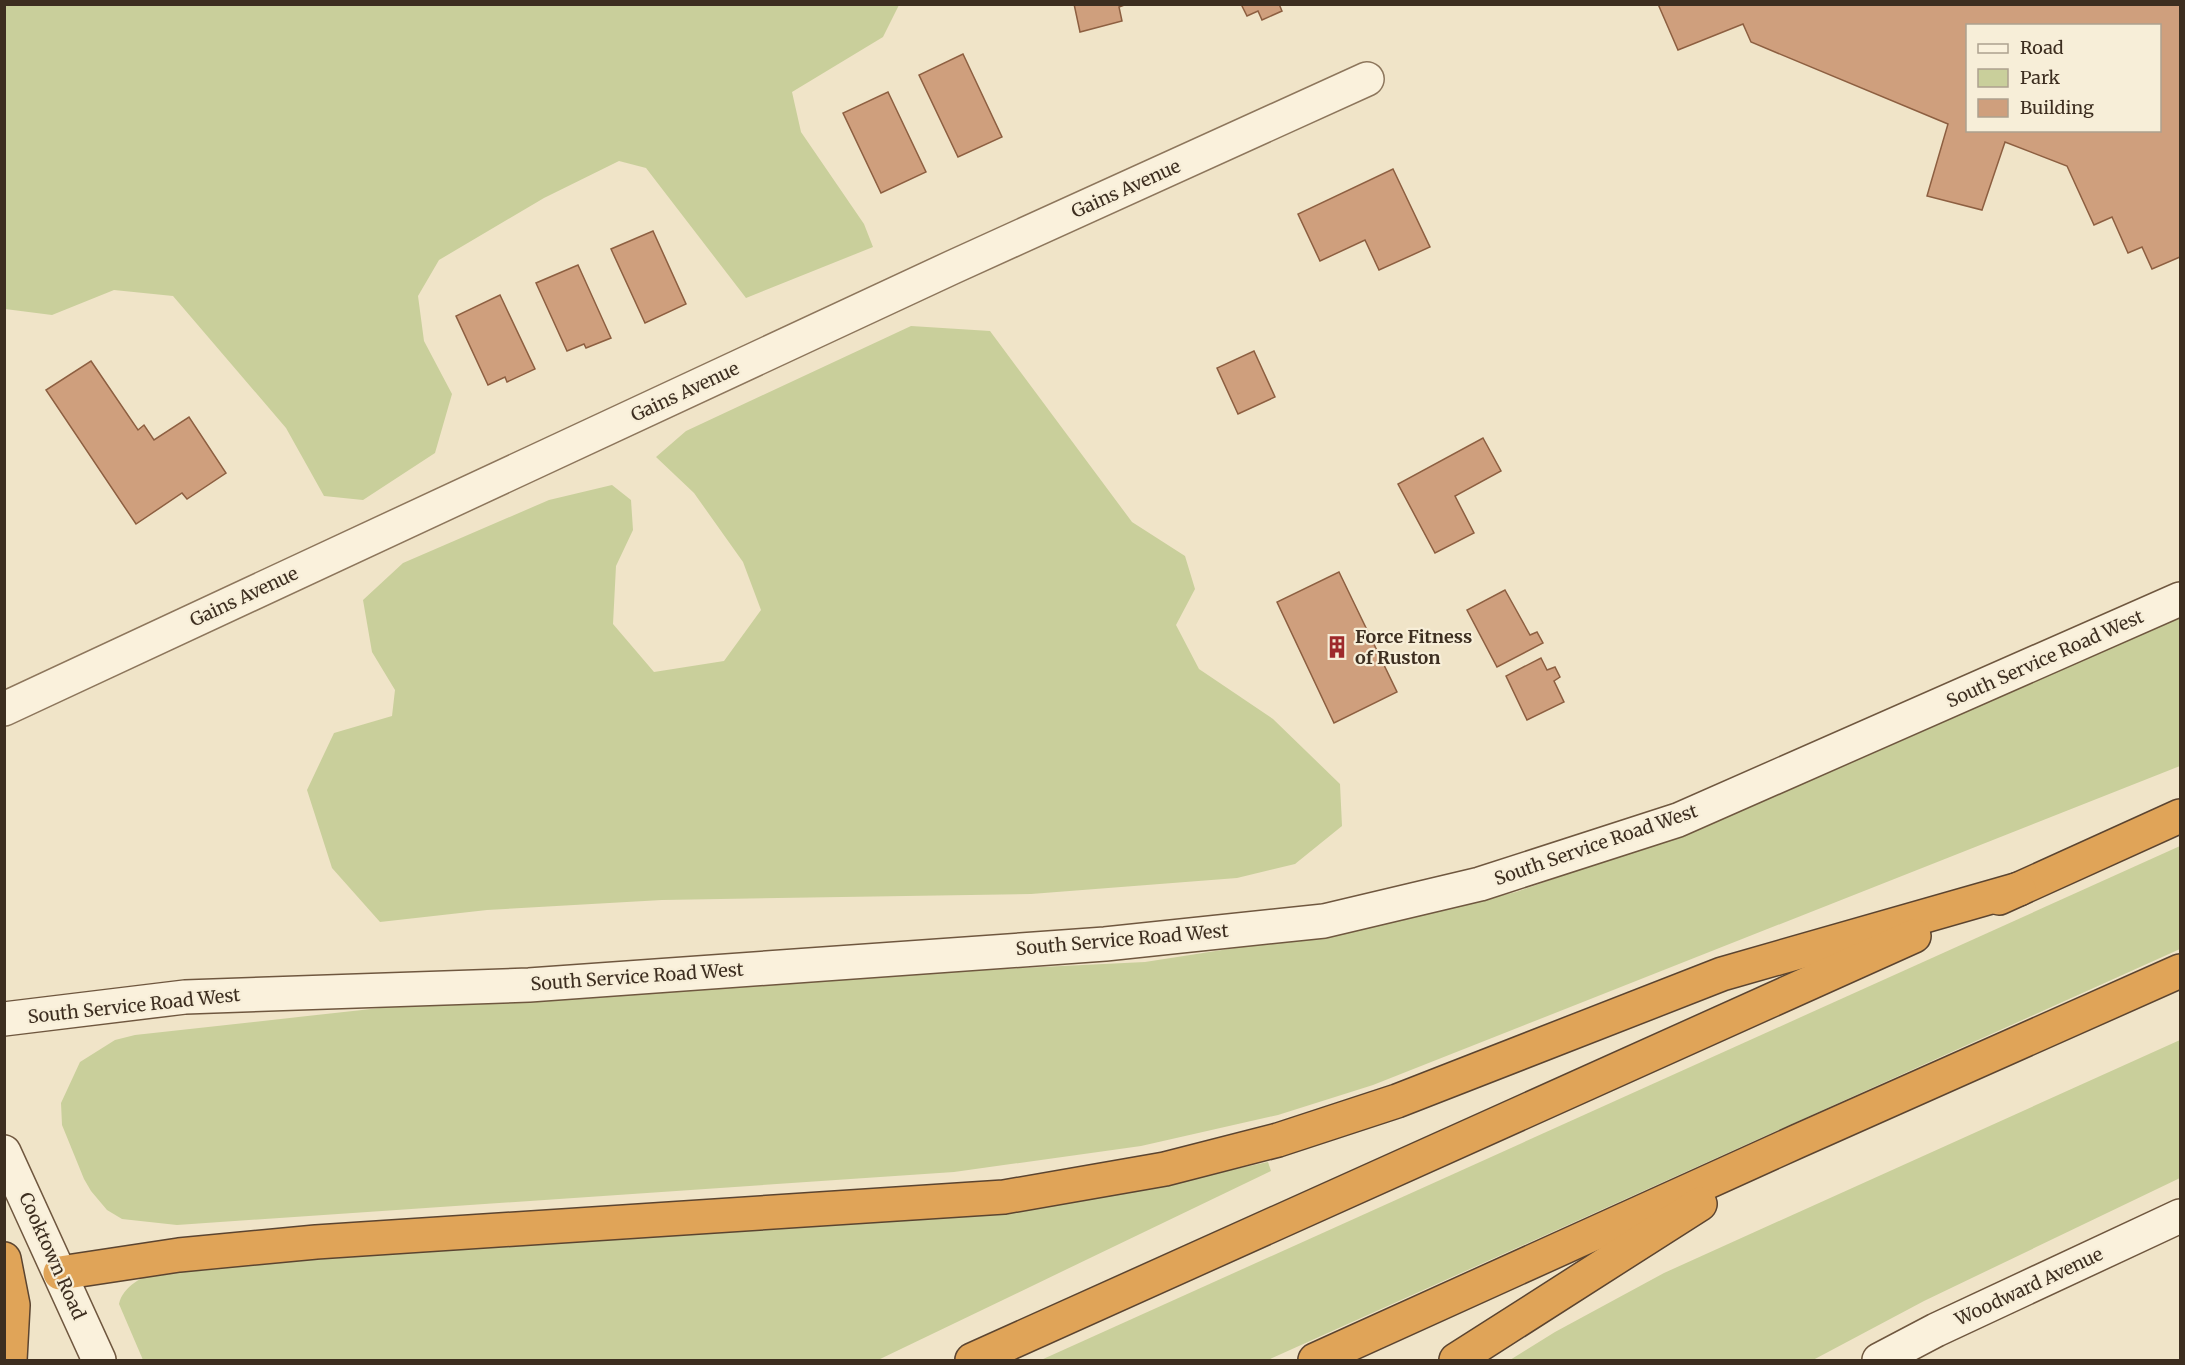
<svg xmlns="http://www.w3.org/2000/svg" width="2185" height="1365" font-family="Merriweather,serif">
<style>
.green{fill:#c9cf9b}
.building{fill:#cf9f7d;stroke:#8d5f41;stroke-width:1.5;fill-rule:evenodd}
.lines{fill:none;stroke-linecap:round;stroke-linejoin:round}
.minor-casing{stroke:#8d765c;stroke-width:36}
.secondary-casing{stroke:#6f573f;stroke-width:36}
.motorway-casing{stroke:#5b4430;stroke-width:36}
.minor{stroke:#faf1dc;stroke-width:33}
.secondary{stroke:#faf1dc;stroke-width:33}
.motorway{stroke:#e0a458;stroke-width:33}
.labels{text-anchor:middle;stroke-width:4.5;stroke-linejoin:round;paint-order:stroke}
.street-label{font-size:18px;fill:#3d2e20;stroke:#f7eed8}
.poi-label{font-size:18px;font-weight:bold;fill:#3d2e20;stroke:#f7eed8;text-anchor:start}
</style>
<rect width="100%" height="100%" fill="#f0e4c8"/>
<g class="green">
<path d="M5,4L899,5L883,37L792,92L801,132L864,224L873,247L746,298L646,168L619,161L544,198L439,260L418,296L424,341L452,394L435,453L363,500L324,496L286,428L173,296L114,290L52,315L5,309Z"/>
<path d="M911,326L990,331L1132,522L1185,556L1195,589L1176,625L1199,669L1273,719L1340,784L1342,826L1295,864L1237,878L1031,894L662,900L487,910L380,922L332,868L307,790L334,733L392,716L395,690L372,652L363,600L403,563L549,500L612,485L631,500L633,530L616,566L613,624L654,672L724,661L761,610L743,562L694,493L656,457L686,431Z"/>
<path d="M2180,616V766L1373,1085L1278,1115L1141,1146L954,1172L177,1225L122,1219L107,1210L91,1191L84,1179L62,1125L61,1103L80,1062L115,1040L135,1035L516,993L1145,962L1365,928L1516,892L1687,832L1908,738Z"/>
<path d="M2180,846V949L1268,1360H1041Z"/>
<path d="M2180,1040V1178L1924,1301L1813,1360H1510L1555,1332L1664,1273Z"/>
<path d="M1268,1162L1271,1171L878,1360H143L119,1304C123,1286 143,1276 159,1271L1198,1177Z"/>
</g>
<g class="building">
<path d="M1074,4H1127L1119,7L1122,21L1080,32Z"/>
<path d="M1241,4H1279L1282,11L1262,20L1258,11L1247,16Z"/>
<path d="M1658,4H2180V257L2152,269L2142,247L2128,253L2112,217L2094,225L2067,166L2005,142L1982,210L1927,196L1948,124L1751,42L1743,24L1678,50ZM1968,26H2160V130H1968Z"/>
<path d="M963,54L1002,137L958,157L919,75Z"/>
<path d="M888,92L926,172L881,193L843,113Z"/>
<path d="M1393,169L1430,247L1379,270L1365,240L1320,261L1298,214Z"/>
<path d="M653,231L686,304L645,323L611,249Z"/>
<path d="M578,265L611,338L586,348L584,344L567,351L536,283Z"/>
<path d="M500,295L535,369L507,382L505,377L488,385L456,316Z"/>
<path d="M1254,351L1275,397L1238,414L1217,368Z"/>
<path d="M91,361L138,430L144,425L154,440L189,417L226,473L187,499L182,493L136,524L46,390Z"/>
<path d="M1483,438L1501,471L1455,496L1474,533L1435,553L1398,484Z"/>
<path d="M1339,572L1397,692L1334,723L1277,602Z"/>
<path d="M1505,590L1530,635L1537,632L1543,643L1497,667L1467,610Z"/>
<path d="M1541,658L1547,670L1555,667L1560,677L1554,681L1564,702L1527,720L1506,676Z"/>
</g>
<g class="lines">
<g class="minor-casing">
<path id="minor" d="M4,709L953,267L1367,79"/>
</g>
<g class="secondary-casing">
<g id="secondary">
<path d="M4,1019L185,997L529,985L1105,944L1324,921L1480,884L1678,820L2180,599"/>
<path d="M4,1152L99,1360"/>
<path d="M1879,1360L1936,1330L2180,1216"/>
</g>
</g>
<g class="motorway-casing">
<g id="motorway">
<path d="M1999,898L2180,816"/>
<path d="M4,1259L13,1305L10,1360"/>
<path d="M60,1273L179,1255L316,1242L1004,1197L1165,1169L1278,1140L1397,1101L1722,974L2019,889"/>
<path d="M972,1360L1914,936"/>
<path d="M1315,1360L1798,1141L2180,971"/>
<path d="M1456,1360L1700,1204"/>
</g>
</g>
<use href="#minor" class="minor"/>
<use href="#secondary" class="secondary"/>
<use href="#motorway" class="motorway"/>
</g>
<defs>
<g id="building-bare" transform="scale(1.8)"><path d="M-4-6H4V6H1V3H-1V6H-4ZM-2.5-4.3h1.7v1.8h-1.7ZM.8-4.3h1.7v1.8H.8ZM-2.5-1h1.7V.8h-1.7ZM.8-1h1.7V.8H.8Z" fill="#9e2a2b" stroke="#f7eed8" stroke-width="2.5" paint-order="stroke"/></g>
</defs>
<g fill-rule="evenodd">
<use href="#building-bare" x="1337" y="647"/>
</g>
<g class="labels">
<g class="street-label">
<text transform="translate(1126 189) rotate(-24)" y="6">Gains Avenue</text>
<text transform="translate(685 392) rotate(-25)" y="6">Gains Avenue</text>
<text transform="translate(244 597) rotate(-25)" y="6">Gains Avenue</text>
<text transform="translate(2045 659) rotate(-24)" y="6">South Service Road West</text>
<text transform="translate(1596 845) rotate(-19)" y="6">South Service Road West</text>
<text transform="translate(1122 940) rotate(-5)" y="6">South Service Road West</text>
<text transform="translate(637 977) rotate(-4)" y="6">South Service Road West</text>
<text transform="translate(134 1006) rotate(-6)" y="6">South Service Road West</text>
<text transform="translate(52 1256) rotate(66)" y="6">Cooktown Road</text>
<text transform="translate(2029 1287) rotate(-25)" y="6">Woodward Avenue</text>
</g>
<g class="poi-label">
<text x="1355" y="643">Force Fitness<tspan x="1355" dy="21">of Ruston</tspan></text>
</g>
</g>
<rect width="2185" height="1365" fill="none" stroke="#3d2e20" stroke-width="12"/>
<rect x="1966" y="24" width="195" height="108" fill="#f7eed8" stroke="#ada18e" stroke-width="1.5"/>
<rect x="1978" y="44" width="30" height="9" fill="#faf1dc" stroke="#ada18e" stroke-width="1.5"/>
<text x="2020" y="54" font-size="18" fill="#3d2e20">Road</text>
<rect x="1978" y="69" width="30" height="18" fill="#c9cf9b" stroke="#ada18e" stroke-width="1.5"/>
<text x="2020" y="84" font-size="18" fill="#3d2e20">Park</text>
<rect x="1978" y="99" width="30" height="18" fill="#cf9f7d" stroke="#ada18e" stroke-width="1.5"/>
<text x="2020" y="114" font-size="18" fill="#3d2e20">Building</text>
</svg>
